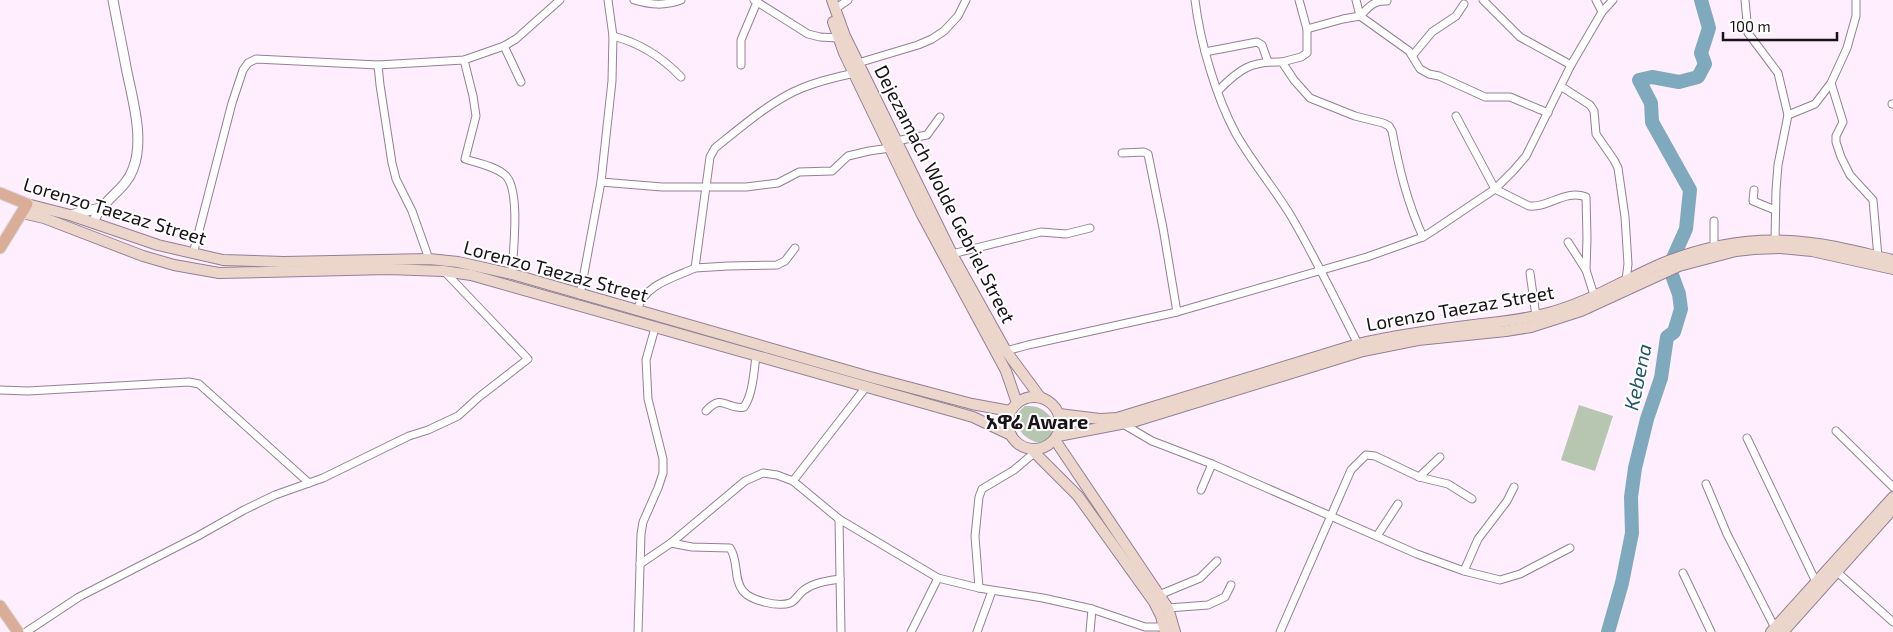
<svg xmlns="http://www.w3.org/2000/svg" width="1893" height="632" font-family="'Exo 2','Noto Sans Ethiopic',sans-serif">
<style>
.green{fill:#b7c6b0}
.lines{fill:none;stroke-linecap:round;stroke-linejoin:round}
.river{stroke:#7faabe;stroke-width:14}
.minor-casing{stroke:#938093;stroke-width:9}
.tertiary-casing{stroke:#938093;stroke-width:11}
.secondary-casing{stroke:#938093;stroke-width:12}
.primary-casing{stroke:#dad9da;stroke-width:13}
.minor{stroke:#fff;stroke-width:7}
.tertiary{stroke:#fff;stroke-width:9}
.secondary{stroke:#ecd6cc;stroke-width:10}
.primary{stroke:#daad99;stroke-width:11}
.labels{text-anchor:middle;stroke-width:4;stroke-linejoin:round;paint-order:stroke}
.street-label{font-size:19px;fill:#191219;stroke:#fff}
.water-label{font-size:20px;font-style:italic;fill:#1d566c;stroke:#fff}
.neighbourhood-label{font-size:20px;font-weight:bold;fill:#191219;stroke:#fff}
</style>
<rect width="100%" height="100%" fill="#ffeefe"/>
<g class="green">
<path d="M1579,405L1613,416L1595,471L1561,460Z"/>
<path d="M1025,406C1029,406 1034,406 1037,407C1048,411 1062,426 1053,438C1040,455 999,425 1025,406Z"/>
</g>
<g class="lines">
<path class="river" d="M1608,632L1622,583L1632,533L1631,497L1635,468L1647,419L1661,378L1667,337L1674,332L1681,309L1679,294L1669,267L1686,229L1690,190L1652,122L1651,103L1639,80L1652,77L1679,82L1698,77L1705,64L1701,53L1709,28L1701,0"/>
<g class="minor-casing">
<g id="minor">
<path d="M634,0C651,5 664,6 681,0"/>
<path d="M754,0L808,34L820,37L838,38"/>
<path d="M1195,0C1200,42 1216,97 1236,134C1252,162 1274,188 1291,216C1315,257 1336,301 1358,344"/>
<path d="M1356,0L1360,16C1369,7 1374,0 1387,1"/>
<path d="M1483,0L1520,37L1571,65"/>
<path d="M1596,0L1602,12"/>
<path d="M1745,0L1748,33L1778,73L1788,115L1778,165L1776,190L1775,240"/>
<path d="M835,9L848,0"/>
<path d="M1307,29L1343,19L1360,16L1409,51L1420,69L1429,74L1439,76L1485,97H1510L1548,113"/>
<path d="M613,36C640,43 661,56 681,77"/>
<path d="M504,46L521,82"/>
<path d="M1205,52L1257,42L1262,45L1268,62"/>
<path d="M1413,55L1432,32L1456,16L1464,4"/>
<path d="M464,60L473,96L476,116L465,159C477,163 495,166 505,175C521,189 513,252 512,274"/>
<path d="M1282,62L1301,57L1307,53V29L1299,0"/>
<path d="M858,63L918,45L932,39L944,31L958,16L966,0"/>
<path d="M378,65L380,85L392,163L396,179L412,211L429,259"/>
<path d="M741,65V40L757,2"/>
<path d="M1831,83L1843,122L1836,136V142L1841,157L1850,175L1873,200L1878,257"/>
<path d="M1562,87L1590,105L1594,111L1596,134L1614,160L1618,168L1625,217L1628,264L1626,280"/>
<path d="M1218,91C1239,69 1251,61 1282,62L1294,80L1310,98L1355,116L1383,123L1389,126L1392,131C1399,168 1407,202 1423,237"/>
<path d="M1892,104H1893"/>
<path d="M1788,115L1815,104L1831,83L1847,48L1856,16V0"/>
<path d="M1456,116L1495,189L1529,206C1549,208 1565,189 1586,197L1587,238L1586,270L1594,295"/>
<path d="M896,141L927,135L940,117"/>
<path d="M1122,153L1144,152L1148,154L1163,228L1177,312"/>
<path d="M601,182L662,187H746L778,183L799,172L832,171L848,156L869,151L890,148"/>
<path d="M1754,190L1753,201L1775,210"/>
<path d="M1568,242L1586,270"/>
<path d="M1714,247V221"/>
<path d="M193,254L232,103L243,70L248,63L256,59L378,65L464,60L504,46L516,39L560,0"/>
<path d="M952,254L1041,232L1066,234L1090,228"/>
<path d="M695,268L728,266L777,265L785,261L795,248"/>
<path d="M1530,273L1536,316"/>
<path d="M580,295L601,182L612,81L613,36L608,0"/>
<path d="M637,311C643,285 673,278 695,268L710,157L715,148C740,128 772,100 802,88C819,81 836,77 855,73"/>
<path d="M1006,351L1028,345L1177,312L1367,257L1423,237L1434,230L1495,189L1514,170L1526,156L1571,65L1602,12L1613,0"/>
<path d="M0,390L28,391L189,382L199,384L309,483"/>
<path d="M706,411C723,392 727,411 744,407C753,394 754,371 756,356"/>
<path d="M1123,424L1152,441L1212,464L1417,554L1464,571L1500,580L1520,574L1570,548"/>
<path d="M1836,431L1893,487"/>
<path d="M1747,438L1816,582"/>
<path d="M1419,477L1440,457"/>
<path d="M793,481L866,387"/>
<path d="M1706,484L1727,534L1775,628"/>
<path d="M1201,490L1212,464"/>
<path d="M839,519L841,632"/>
<path d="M1377,536L1398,504"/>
<path d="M671,543L692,547L730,548C739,561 733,579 743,591C751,601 778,607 790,603C796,601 798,594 804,590C815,582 828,581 840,579"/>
<path d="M640,564L671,543L745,481L763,473L777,475L793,481L839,519L938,578L979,588L1043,598L1092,609L1145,627H1164"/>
<path d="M1464,571L1478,539L1507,501L1514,487"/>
<path d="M1836,571L1893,622"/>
<path d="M1683,573L1711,632"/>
<path d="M979,588L975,536L979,497L982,489L1014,470L1034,453"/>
<path d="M1159,595L1200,578L1217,561"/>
<path d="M1168,608L1208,605L1225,597L1231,585"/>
<path d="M26,632L79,597L198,536L244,510L275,495L323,478L409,436L428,430L458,416L479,397L528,359L444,271"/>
<path d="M638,632L641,534L643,522L658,488L663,473V459L648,399L646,360L655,328"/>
<path d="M911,632L938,578"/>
<path d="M977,632L992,591"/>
<path d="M1090,632L1092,609"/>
<path d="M1280,632L1351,470L1366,455L1375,456L1419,477L1448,484L1472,499"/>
</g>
</g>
<g class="tertiary-casing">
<g id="tertiary">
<path d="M70,215L100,208"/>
<path d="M93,223C101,200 126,190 133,169C145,139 132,98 126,67C122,45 117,22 113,0"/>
</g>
</g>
<g class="secondary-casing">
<g id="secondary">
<path d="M832,0L845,36L952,254L1006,351L1040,397"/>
<path d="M833,22L844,53L922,215L1006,371L1017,403"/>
<path d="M27,204L70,215L158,245L223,260L284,262L429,259L458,262L512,274L870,377L972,404L1010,411"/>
<path d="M22,213L44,218L143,256L174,265L219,273L388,269L443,271L471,275L973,417L1011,435"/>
<circle cx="1034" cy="423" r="26"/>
<path d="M1059,414L1100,419L1117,418L1358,344C1396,335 1434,330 1474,325C1499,322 1524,320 1548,313C1588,303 1625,279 1663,263C1710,244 1761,236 1811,243C1839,246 1866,254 1893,260"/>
<path d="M1058,436L1136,421L1363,351L1418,340L1506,331L1531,327L1581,311L1679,266L1736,251L1754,249L1780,248L1812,251L1893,269"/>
<path d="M1055,440L1168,608L1175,632"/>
<path d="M1031,449L1078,496L1154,602L1161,616L1165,632"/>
<path d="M1771,632L1893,497"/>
<path d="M1783,632L1893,509"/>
</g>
</g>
<g class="primary-casing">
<g id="primary">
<path d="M0,193L27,204L0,248"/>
<path d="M0,606L18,632"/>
</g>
</g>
<use href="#minor" class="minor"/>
<use href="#tertiary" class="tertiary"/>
<use href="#secondary" class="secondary"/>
<use href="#primary" class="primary"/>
</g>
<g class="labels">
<g class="street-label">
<text transform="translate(945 194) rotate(63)" y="7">Dejezamach Wolde Gebriel Street</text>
<text transform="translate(115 211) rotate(17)" y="7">Lorenzo Taezaz Street</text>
<text transform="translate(556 271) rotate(15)" y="7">Lorenzo Taezaz Street</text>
<text transform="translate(1460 308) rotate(-10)" y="7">Lorenzo Taezaz Street</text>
</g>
<g class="water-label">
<text transform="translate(1638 377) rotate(-78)" y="7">Kebena</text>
</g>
<g class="neighbourhood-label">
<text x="1037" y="429">አዋሬ Aware</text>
</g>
</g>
<path d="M1723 32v8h114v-8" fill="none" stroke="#191219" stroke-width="2.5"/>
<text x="1730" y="32" font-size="15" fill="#191219" stroke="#ffffff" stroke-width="4" paint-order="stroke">100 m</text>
</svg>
